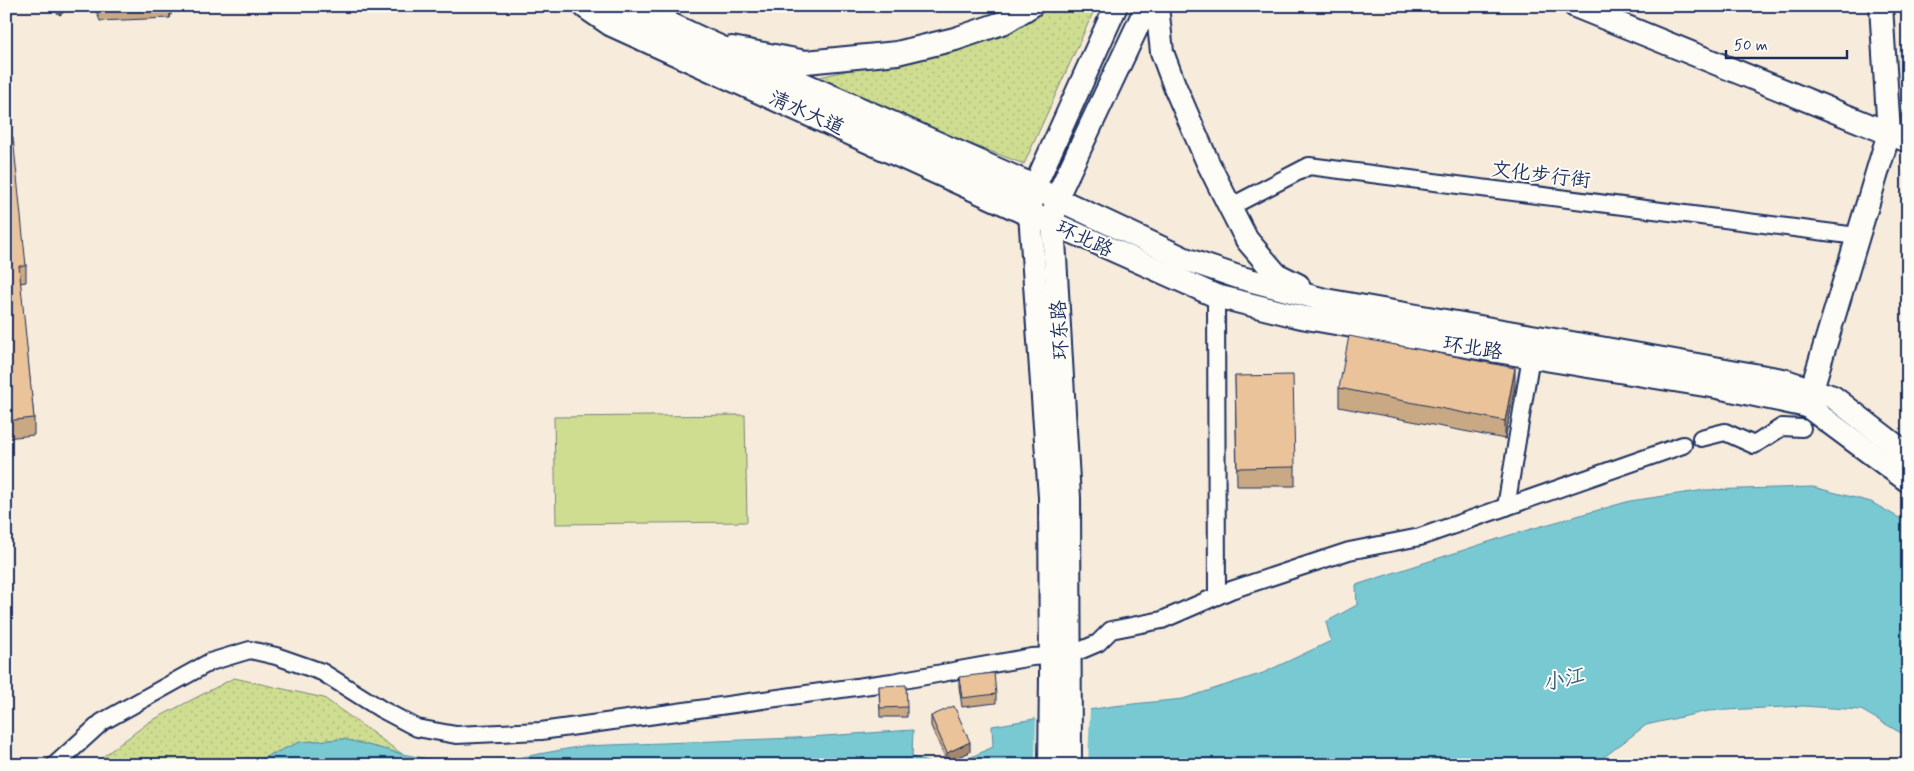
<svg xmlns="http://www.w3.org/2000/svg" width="1914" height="771" font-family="Mynerve,'LXGW WenKai TC',sans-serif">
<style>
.grass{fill:url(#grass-dots);stroke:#758678}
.pitch{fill:#cfdd91;stroke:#758678}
.water{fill:#79c9d3;stroke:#538ba4}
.pier{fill:#f7ebdb}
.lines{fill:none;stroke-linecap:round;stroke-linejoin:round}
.street-casing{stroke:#1b2f5e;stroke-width:20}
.secondary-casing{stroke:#1b2f5e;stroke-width:26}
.primary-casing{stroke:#1b2f5e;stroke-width:30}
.street{stroke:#fdfcf7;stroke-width:16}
.secondary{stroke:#fdfcf7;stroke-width:22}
.primary{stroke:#fdfcf7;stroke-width:26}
.wall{fill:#c9a884;stroke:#1b2f5e}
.shaded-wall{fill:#a4886c;stroke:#1b2f5e}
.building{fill:#eac39a;stroke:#1b2f5e}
.labels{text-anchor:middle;stroke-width:4;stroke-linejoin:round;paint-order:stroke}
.street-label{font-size:20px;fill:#1b2f5e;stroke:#fdfcf7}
.water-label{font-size:21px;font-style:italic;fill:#375d81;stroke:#fdfcf7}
</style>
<defs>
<pattern id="grass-dots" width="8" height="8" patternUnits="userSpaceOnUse" patternTransform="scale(1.25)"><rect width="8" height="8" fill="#cfdd91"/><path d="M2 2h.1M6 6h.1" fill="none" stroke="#b1be7f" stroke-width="1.8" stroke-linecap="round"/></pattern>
</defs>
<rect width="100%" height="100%" fill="#f7ebdb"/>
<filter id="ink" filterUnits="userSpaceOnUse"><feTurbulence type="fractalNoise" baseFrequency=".02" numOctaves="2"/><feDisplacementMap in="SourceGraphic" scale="10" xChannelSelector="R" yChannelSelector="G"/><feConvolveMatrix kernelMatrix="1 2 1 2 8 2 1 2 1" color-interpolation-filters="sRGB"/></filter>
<g filter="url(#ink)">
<g class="grass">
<path d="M1035,6H1096L1024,164L804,81L942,47Z"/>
<path d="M234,678L324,698L402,754L344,739L300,742L247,765H92L149,722Z"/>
</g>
<path class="pitch" d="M745,415L747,522L556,524L554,417Z"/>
<g class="water">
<path d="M1813,487L1871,502L1908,523V737L1861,710L1803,706L1708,711L1646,725L1599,761L1587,765H954L993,747L992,726L1113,706L1183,699L1263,673L1331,641L1326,622L1357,605L1356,585L1510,535L1630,501L1705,490Z"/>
<path d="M913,730L912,757L936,765H479L583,746L795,738Z"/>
<path d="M344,739L402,754L460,765H247L300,742Z"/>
</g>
<path class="pier" d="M1090,707L1088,765H1035L1036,716Z"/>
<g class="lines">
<g class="street-casing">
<g id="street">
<path d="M665,24L670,6"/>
<path d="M1230,207L1309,166L1857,236"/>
<path d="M1216,296L1217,596"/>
<path d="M1701,438L1725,432L1754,445L1782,427L1802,428"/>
<path d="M1506,507L1531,356"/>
<path d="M55,765L102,722L210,662L250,650L276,656L322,672L381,709L417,728L456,735L541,731L892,682L1032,657L1070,655L1098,643L1111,630L1162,620L1231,590L1349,551L1420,537L1683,445"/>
</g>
</g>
<g class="secondary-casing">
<g id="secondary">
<path d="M1157,6L1162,52L1175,87L1208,163L1230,207L1247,240L1276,274L1298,285"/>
<path d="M1575,6L1908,141"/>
<path d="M732,48L806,62L897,53L955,39L1005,22L1031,6"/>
<path d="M1034,188L1185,259L1238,277L1325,300L1783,380L1833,397L1908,455"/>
<path d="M1030,213L1216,296L1301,317L1472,347L1717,387L1807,406L1908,481"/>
<path d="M1807,405L1889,133L1881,6"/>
<path d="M1050,765L1051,675L1050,497L1030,213L1034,188L1116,6"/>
<path d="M1070,765L1069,498L1053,223L1056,199L1147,6"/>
</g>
</g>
<g class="primary-casing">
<g id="primary">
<path d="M587,6L612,23L1030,213"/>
<path d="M627,6L704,42L1034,188"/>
</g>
</g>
<use href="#street" class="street"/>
<use href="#secondary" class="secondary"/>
<use href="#primary" class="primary"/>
</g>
<g class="wall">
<path d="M47,6H71L60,15Z"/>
<path d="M94,6H173L170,18L100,21Z"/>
<path d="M6,138L26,266V282L20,283L34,418V435L6,438Z"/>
<path d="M1235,376L1295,467V486H1237Z"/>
<path d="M1515,387L1505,439L1339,407V388Z"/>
<path d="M959,677L996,694V703L962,707L959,687Z"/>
<path d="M879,686L907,707V717H880Z"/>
<path d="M931,716L970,752L947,762L931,726Z"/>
</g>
<g class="shaded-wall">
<path d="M60,6H71L60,15Z"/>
<path d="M170,6H173L170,18Z"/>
<path d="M1515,368V387L1505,439V421Z"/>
<path d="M970,742V752L947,762V753Z"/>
</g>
<g class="building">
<path d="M13,137L26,266H19L34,418L6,421V138Z"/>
<path d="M1349,336L1515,368L1505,421L1339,388Z"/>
<path d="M1293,375L1295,467L1237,468L1235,376Z"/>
<path d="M994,673L996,694L962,698L959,677Z"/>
<path d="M906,685L907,707L880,708L879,686Z"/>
<path d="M954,706L970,742L947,753L931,716Z"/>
</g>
</g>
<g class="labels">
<g class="street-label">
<text transform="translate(807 112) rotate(24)" y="7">清水大道</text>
<text transform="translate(1541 174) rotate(7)" y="7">文化步行街</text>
<text transform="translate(1085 238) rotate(25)" y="7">环北路</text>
<text transform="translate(1059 330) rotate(-93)" y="7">环东路</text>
<text transform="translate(1473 347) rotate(9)" y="7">环北路</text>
</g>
<g class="water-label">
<text transform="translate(1563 679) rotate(-14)" y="7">小江</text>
</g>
</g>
<rect width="1914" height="771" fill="none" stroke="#fdfcf7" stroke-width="25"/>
<rect x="12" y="12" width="1889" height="746" fill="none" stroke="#1b2f5e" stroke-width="2" filter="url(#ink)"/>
<path d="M1726 50v8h121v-8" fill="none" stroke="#1b2f5e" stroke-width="2.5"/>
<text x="1734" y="50" font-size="15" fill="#1b2f5e" stroke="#fdfcf7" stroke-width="4" paint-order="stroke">50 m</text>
</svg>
